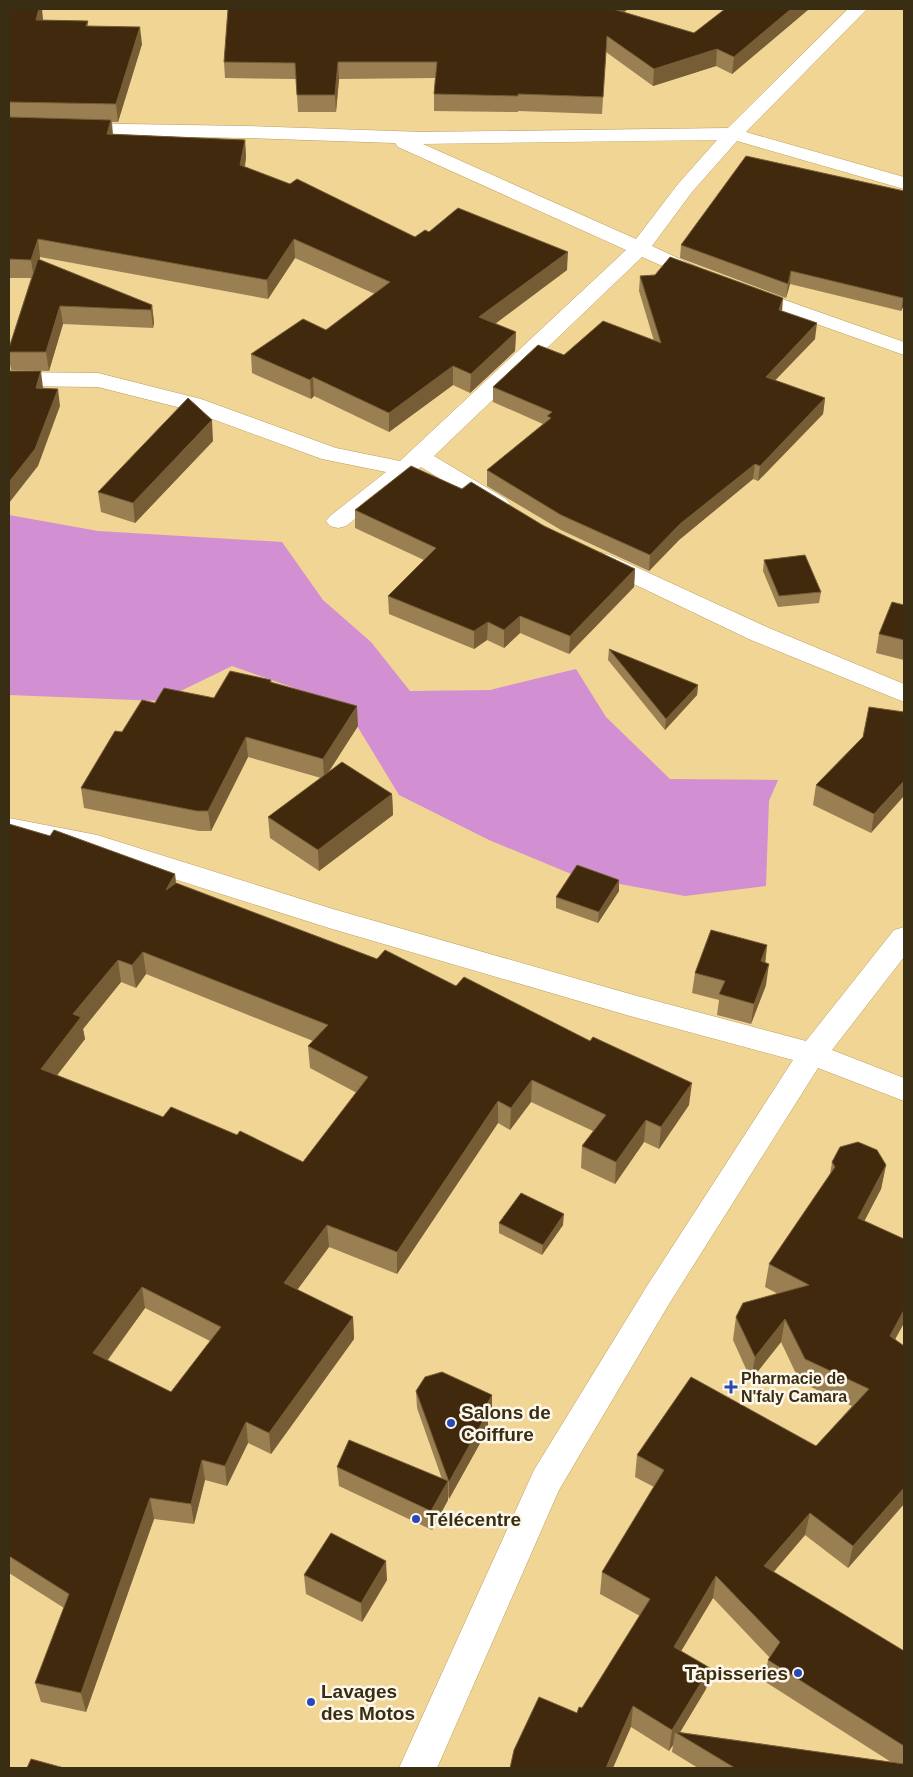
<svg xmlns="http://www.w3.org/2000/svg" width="913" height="1777" font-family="Arial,sans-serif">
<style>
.green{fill:#d28fd2}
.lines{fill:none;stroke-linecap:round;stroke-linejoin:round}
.minor-casing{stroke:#b99e5e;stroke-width:1}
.minor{fill:#fff;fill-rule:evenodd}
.wall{fill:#997f51;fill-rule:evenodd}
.shaded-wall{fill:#765d36}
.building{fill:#41290e;stroke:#765d36;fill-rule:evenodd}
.poi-dot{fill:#2949b8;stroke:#fef8ec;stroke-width:2}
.labels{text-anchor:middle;stroke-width:5;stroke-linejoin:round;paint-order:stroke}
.poi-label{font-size:16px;font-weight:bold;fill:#392e13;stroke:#fef8ec;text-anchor:start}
.near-poi-label{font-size:19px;font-weight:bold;fill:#392e13;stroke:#fef8ec;text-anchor:start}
</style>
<rect width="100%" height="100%" fill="#f1d594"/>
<path class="green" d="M9,515L98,531L282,542L323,600L371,642L410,691L490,690L576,669L606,717L670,779L778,780L769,801L766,886L685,896L576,876L489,840L399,795L345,706L232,666L160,701L9,695Z"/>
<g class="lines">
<g class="minor-casing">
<g id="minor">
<path d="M848,9H867L746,132L904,177V189L737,141L692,192L652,246L708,272L711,276L708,280L701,282L694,280L642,257L434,456L506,499L510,504L506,509L498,511L490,509L421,467L346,526L338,528L330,526L326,521L330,516L386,472L322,459L185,409L98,387L9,386V372L98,373L201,399L336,448L400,461L626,250L398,147L395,143L245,138L9,134V122L245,126L423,132L728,128ZM717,140L678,184L636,239L423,144Z"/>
<path d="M748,287L904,342V355L741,297L738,293L741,289Z"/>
<path d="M602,553L610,555L769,628L904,684V702L751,640L594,565L590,560L594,555Z"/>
<path d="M9,818L97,835L333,909L630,994L806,1041L894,930L904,927V957L832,1050L904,1078V1101L818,1068L669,1304L559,1490L437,1768H399L534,1470L647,1286L793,1060L630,1016L329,928L95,854L9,836Z"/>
</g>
</g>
<use href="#minor" class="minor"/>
</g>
<g class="wall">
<path d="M9,9L43,19V20L88,21V26L142,44L118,122H112L113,134L245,140L246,158L245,167L415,237L567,270L495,323L516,332L515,351L470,393L453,385L389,432L314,396L311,399L252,373L251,354L326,330L375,294L295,258L268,299L40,257V260L152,305L154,323L153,328L63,324L49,371L11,370L9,359V348L31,278H9Z"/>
<path d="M628,9L624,12L694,33L725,9H809L732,74L716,66L653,86L606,52L602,114L518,111V112L434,111V94L435,78L339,79L336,112H298L296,79L225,78L224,62Z"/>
<path d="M904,191V305L901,311L790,284L786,298L680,258L681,245Z"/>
<path d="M640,276L782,311L815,339L775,380L825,398L823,414L758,481L753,479L679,540L649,571L561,530L487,486V470L543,424L493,402V387L564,355L654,341L639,291Z"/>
<path d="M213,441L135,523L101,512L98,492Z"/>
<path d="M355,510L544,526L635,569L634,587L569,654L520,633L504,648L487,640L474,649L389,614L388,596L424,560L355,528Z"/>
<path d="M764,560L821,592L819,603L778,607L763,571Z"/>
<path d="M904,605V660L876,653L879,634Z"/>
<path d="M609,649L698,685L697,695L665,730L608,660Z"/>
<path d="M271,680L272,683L358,726L328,773L392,794L393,815L319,871L270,838L268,817L321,778L248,757L211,831H199L84,808L81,788L122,732L155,703L214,698Z"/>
<path d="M904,712L871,833L813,805L816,785Z"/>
<path d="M9,824L175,874L176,883L689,1105L659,1149L644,1142L615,1184L581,1168L582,1146L593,1131L531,1102L510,1130L498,1123L397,1274L329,1247L297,1290L353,1317L354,1339L271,1454L248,1443L227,1486L205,1480L194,1524L154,1519L86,1712L41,1702L35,1683L64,1608L9,1573ZM146,974L313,1041L308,1046L310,1068L357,1093L303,1162L237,1135L163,1117L57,1075L85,1039L83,1029L121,982L136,988ZM145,1308L210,1341L171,1392L108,1360Z"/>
<path d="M619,880V891L598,923L556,908V897Z"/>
<path d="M767,945L765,963L766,985L751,1024L717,1015L719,1000L692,993L695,973Z"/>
<path d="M832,1162L886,1165L881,1189L864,1221L904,1239V1323L895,1339L904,1346V1504L848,1568L805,1535L773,1572L904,1651V1768H698L672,1752L673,1745L669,1751L631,1727L577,1713L582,1708L640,1616L600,1594L602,1572L654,1487L635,1477L637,1455L816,1446L852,1406L800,1382L781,1342L751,1380L733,1340L736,1317L778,1294L765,1287L769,1264L830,1174ZM713,1598L770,1658L768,1660L764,1681L891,1762L680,1732L706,1689L710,1668L681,1651Z"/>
<path d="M499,1223L563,1225L542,1255L499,1233Z"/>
<path d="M416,1391L492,1412L488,1419V1429L449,1499L448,1496V1500L432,1530L339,1486L337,1467L442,1479L417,1408Z"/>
<path d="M304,1575L387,1580L362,1622L306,1594Z"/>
</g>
<g class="shaded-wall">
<path d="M39,9H42L43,19L38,37L36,20Z"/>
<path d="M610,9H628L609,24Z"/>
<path d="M791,9H809L732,74L734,57Z"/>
<path d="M140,27L142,44L118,122L116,104Z"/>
<path d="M717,49L716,66L653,86L654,69Z"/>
<path d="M338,62L339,79L336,112L335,95Z"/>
<path d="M111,120L113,138L107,134Z"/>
<path d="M245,140L246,158L241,183L240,165Z"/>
<path d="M38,239L40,257L34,279L31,260Z"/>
<path d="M294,239L295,258L268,299L267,280Z"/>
<path d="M568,252L567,270L479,336V317Z"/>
<path d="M791,271L790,284L786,298L788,284Z"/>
<path d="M904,296V305L901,311L903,298Z"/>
<path d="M783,298L782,313L779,310Z"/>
<path d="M152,305L154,323L153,328L151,310Z"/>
<path d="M60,306L63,324L49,371L46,352Z"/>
<path d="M817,323L815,339L764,392L766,377Z"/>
<path d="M516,332L515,351L470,393L471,374Z"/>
<path d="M453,366V385L389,432V413Z"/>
<path d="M41,371L43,388H36Z"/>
<path d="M313,377L314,396L311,399L310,380Z"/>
<path d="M58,389L60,406L38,466L9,503V482Z"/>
<path d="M825,398L823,414L758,481L760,466Z"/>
<path d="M212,420L213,441L135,523L133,503Z"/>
<path d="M755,464L753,479L679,540L649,571L650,555L680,524Z"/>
<path d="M635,569L634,587L569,654L570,636Z"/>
<path d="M520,616V633L504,648V630Z"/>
<path d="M488,622L487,640L474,649V631Z"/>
<path d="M698,685L697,695L665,730L666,719Z"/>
<path d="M357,706L358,726L324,779L323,759Z"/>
<path d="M246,737L248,757L211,831L208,811Z"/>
<path d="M904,781V796L871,833L874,814Z"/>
<path d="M392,794L393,815L319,871L318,850Z"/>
<path d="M175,874L177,897L166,890Z"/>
<path d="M619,880V891L598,923L599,912Z"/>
<path d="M767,945L765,965L761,961Z"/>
<path d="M143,952L146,974L136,988L132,965Z"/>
<path d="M118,960L121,982L83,1029L85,1039L45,1091L41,1069L73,1014Z"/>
<path d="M769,964L766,985L751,1024L754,1004Z"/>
<path d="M532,1080L531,1102L510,1130L511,1108Z"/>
<path d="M692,1083L689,1105L659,1149L661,1127Z"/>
<path d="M498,1101V1123L397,1274V1252Z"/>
<path d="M646,1120L644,1142L615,1184L616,1162Z"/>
<path d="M886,1165L881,1189L854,1241L858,1218Z"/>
<path d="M564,1214L563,1225L542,1255L543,1245Z"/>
<path d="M327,1225L329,1247L286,1305L284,1283Z"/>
<path d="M142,1287L145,1308L97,1374L93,1353Z"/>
<path d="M904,1310V1323L885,1358L890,1336Z"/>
<path d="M353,1317L354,1339L271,1454L269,1433Z"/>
<path d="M785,1319L781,1342L751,1380L755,1357Z"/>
<path d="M492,1395V1412L488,1419V1429L449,1499V1482L484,1410Z"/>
<path d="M246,1422L248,1443L227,1486L225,1466Z"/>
<path d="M202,1460L205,1480L194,1524L191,1504Z"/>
<path d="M448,1481V1500L432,1530L431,1511Z"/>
<path d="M904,1488V1504L848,1568L853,1546Z"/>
<path d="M150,1498L154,1519L86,1712L81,1693Z"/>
<path d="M810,1513L805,1535L760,1588L764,1566Z"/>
<path d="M386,1561L387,1580L362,1622L361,1603Z"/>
<path d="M716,1576L713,1598L671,1668L674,1647Z"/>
<path d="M710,1668L706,1689L679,1734L675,1732L673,1745L669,1751L672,1730Z"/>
<path d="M633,1706L631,1727L613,1768H606Z"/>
</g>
<g class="building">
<path d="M9,9H39L36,20L88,21L86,26L140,27L116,104L9,102Z"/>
<path d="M228,9H613L694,33L725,9H791L734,57L717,49L654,69L607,36L603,97L518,94V96L434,94L437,62H338L335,95H297L295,63L224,62Z"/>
<path d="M9,117L111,120L107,134L245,140L240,165L290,184L297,179L415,237L425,230L429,232L458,208L568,252L479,317L516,332L471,374L453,366L389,413L313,377L310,380L251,354L303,319L326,330L390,282L294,239L267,280L38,239L31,260L9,259Z"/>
<path d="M746,156L904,191V296L903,298L791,271L788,284L681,245Z"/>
<path d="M670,257L783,298L779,310L817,323L766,377L825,398L760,466L755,464L680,524L650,555L561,515L487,470L551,418L547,416L552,412L493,387L538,345L564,355L603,321L661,343L640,276L655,275Z"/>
<path d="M38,259L152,305L151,310L60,306L46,352H9V348Z"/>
<path d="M9,371H41L36,388L58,389L35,449L9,482Z"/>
<path d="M188,398L212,420L133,503L98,492Z"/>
<path d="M411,466L462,489L471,482L544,526L635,569L570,636L520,616L504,630L488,622L474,631L388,596L436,548L355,510Z"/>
<path d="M805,555L821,592L779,596L764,560Z"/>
<path d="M892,602L904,605V640L879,634Z"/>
<path d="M609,649L698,685L666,719Z"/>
<path d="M230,671L271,680L270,682L357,706L323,759L246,737L208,811H197L81,788L115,731L122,732L142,700L155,703L164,688L214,698Z"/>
<path d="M869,707L904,712V781L874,814L816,785L863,737Z"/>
<path d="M342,762L392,794L318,850L268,817Z"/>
<path d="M9,824L50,836L54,830L175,874L166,890L176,883L377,959L385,950L456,986L464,977L590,1041L593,1037L692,1083L661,1127L646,1120L616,1162L582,1146L606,1115L532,1080L511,1108L498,1101L397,1252L327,1225L284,1283L353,1317L269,1433L246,1422L225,1466L202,1460L191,1504L150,1498L81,1693L35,1683L69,1594L9,1556ZM143,952L328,1025L308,1046L368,1077L303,1162L240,1131L237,1135L171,1107L163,1117L41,1069L81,1017L73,1014L118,960L132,965ZM142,1287L221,1327L171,1392L93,1353Z"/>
<path d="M577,865L619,880L599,912L556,897Z"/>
<path d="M711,930L767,945L761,961L769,964L754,1004L719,994L725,981L695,973Z"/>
<path d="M858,1142L877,1150L886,1165L858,1218L904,1239V1310L890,1336L904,1346V1488L853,1546L810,1513L764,1566L904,1651V1746L768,1660L780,1642L716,1576L674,1647L710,1668L672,1730L633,1706L606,1768H510L514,1750L539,1697L577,1713L579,1707L582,1708L650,1599L602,1572L664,1470L637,1455L691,1377L816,1446L869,1389L805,1359L785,1319L755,1357L736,1317L743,1303L809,1285L769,1264L835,1167L832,1162L840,1147Z"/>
<path d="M521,1193L564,1214L543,1245L499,1223Z"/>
<path d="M442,1372L492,1395L484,1410L488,1412L449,1482L416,1391L425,1377Z"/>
<path d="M349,1440L448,1481L431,1511L337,1467Z"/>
<path d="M331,1533L386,1561L361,1603L304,1575Z"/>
<path d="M675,1732L904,1764V1768H735Z"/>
<path d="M31,1759L64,1768H27Z"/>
</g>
<g class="poi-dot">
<path d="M728.5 1379.5h5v5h5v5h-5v5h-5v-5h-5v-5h5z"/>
<circle cx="451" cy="1423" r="5"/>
<circle cx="416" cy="1519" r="5"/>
<circle cx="798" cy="1673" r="5"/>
<circle cx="311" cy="1702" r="5"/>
</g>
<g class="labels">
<g class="poi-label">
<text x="741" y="1384">Pharmacie de<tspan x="741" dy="18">N'faly Camara</tspan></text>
</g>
<g class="near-poi-label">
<text x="461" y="1419">Salons de<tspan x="461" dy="22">Coiffure</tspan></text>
<text x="426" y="1526">Télécentre</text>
<text x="788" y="1680" text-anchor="end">Tapisseries</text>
<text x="321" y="1698">Lavages<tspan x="321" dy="22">des Motos</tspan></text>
</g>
</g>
<rect width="913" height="1777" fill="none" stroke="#392e13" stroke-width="20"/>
</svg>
